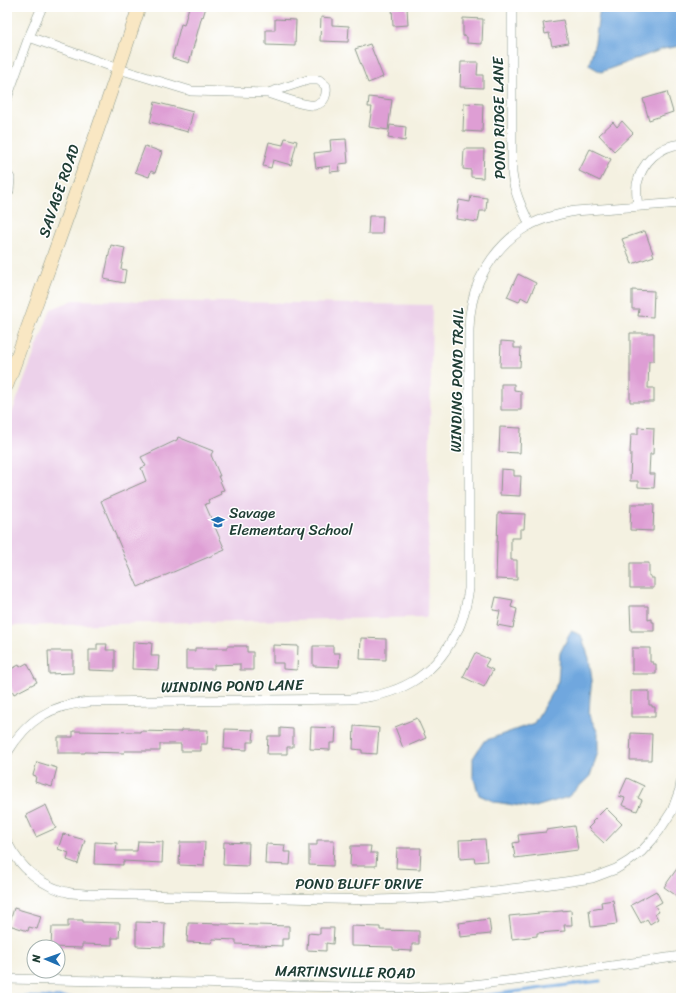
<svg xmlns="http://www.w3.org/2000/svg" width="688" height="1005" font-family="Sriracha,sans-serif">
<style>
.built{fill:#ecd1ea}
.water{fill:#70a7de;stroke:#487289}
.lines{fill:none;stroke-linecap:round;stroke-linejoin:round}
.stream{stroke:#70a7de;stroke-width:3}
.building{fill:#de9ed4}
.street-casing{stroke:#8a978a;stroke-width:10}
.secondary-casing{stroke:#8a978a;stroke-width:14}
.street{stroke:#fff;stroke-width:9}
.secondary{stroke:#f9e7c3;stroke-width:13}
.labels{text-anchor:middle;stroke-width:3;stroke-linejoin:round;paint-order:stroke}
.street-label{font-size:15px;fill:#1f3d34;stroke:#fff}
.poi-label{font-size:15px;fill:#1f3d34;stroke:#fff;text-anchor:start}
</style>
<rect width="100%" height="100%" fill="#fff"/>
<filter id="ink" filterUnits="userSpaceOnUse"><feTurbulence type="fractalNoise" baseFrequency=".025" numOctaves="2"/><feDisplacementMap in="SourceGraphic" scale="8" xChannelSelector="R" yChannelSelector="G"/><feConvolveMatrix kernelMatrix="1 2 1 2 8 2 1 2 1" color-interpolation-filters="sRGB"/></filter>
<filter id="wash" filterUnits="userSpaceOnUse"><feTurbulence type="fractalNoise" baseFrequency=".012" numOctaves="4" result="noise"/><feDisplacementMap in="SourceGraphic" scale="16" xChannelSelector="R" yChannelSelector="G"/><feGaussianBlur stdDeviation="0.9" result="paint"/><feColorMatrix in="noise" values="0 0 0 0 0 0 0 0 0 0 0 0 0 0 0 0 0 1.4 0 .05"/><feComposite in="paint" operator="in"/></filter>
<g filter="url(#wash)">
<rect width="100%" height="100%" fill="#f4f1e1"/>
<path class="built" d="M74,300L432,305L427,617L7,626V426L51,309Z"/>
<g class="water">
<path d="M600,7H681V46L663,49L601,72L589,65L595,42Z"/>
<path d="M571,631L581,635L589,658L592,680L590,696L589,715L598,733V752L590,776L568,797L532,808L495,802L479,795L473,776V758L484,741L534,723L558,682L560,653Z"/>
</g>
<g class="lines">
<g class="stream">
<path d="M7,997L93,998"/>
<path d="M444,998L472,997L600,981"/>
</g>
</g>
<g id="blocks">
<g class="building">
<path d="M189,7H206L203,17L202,16L189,63L172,58L181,24L184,25Z"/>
<path d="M392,7H407L408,25L393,26Z"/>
<path d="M321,17L332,18V25L349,26L348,42L320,41Z"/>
<path d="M463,18L483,19L482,44L467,43V37L463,36Z"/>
<path d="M275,19L296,20L295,46L266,45V30H275Z"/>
<path d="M563,20L568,43L552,46L549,33L545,34L543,23Z"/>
<path d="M370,44L383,77L368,83L355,49Z"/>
<path d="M461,62H478L477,75H483V88L460,87Z"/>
<path d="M667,92L673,112L649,120L643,99Z"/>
<path d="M369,97L392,100L388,130L369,127L372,107H368Z"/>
<path d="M155,102L193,112L188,132L150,122Z"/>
<path d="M464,103L483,104L482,132L463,131Z"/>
<path d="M622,121L633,133L614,151L599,135L613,122L617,127Z"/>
<path d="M390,125L406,127L405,141L388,138Z"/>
<path d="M285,138L297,141L291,165L273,160L271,168L263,166L269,142L283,145Z"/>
<path d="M346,139L348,163L339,164L340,171L330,172V166L316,168L314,153L331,151L330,140Z"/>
<path d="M145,146L162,152L155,173L151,171L149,177L135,172Z"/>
<path d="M464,149H484L483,178L471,177V170L463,169Z"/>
<path d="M590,149L611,159L600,181L579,171Z"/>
<path d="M471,196L487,198L486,211H480L478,222L456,219L459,200L470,202Z"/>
<path d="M369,216H383L382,234H368Z"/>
<path d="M645,231L654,256L632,264L622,239Z"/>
<path d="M111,245L125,248L121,269L126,270L124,283L104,279Z"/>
<path d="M518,274L536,283L528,301L521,297L519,302L507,297Z"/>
<path d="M632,290L654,291L653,317L638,316L639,309H632Z"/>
<path d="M630,333H654V361H649L648,388H654V402H630Z"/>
<path d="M501,341L514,342V348H521L520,367H500Z"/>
<path d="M501,384H514V390L521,391V410H501Z"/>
<path d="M500,427L521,428L520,453L499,452Z"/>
<path d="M638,427L654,428L653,454H650L649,474H655L654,488L638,487V481H630L631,453H630L631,434H638Z"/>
<path d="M178,437L213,451L211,455L220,476H218L224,490L220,491L221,494L208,500L209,503L205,504L225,550L138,587L101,501L146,481L141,468L146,466L141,457L177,440Z"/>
<path d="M501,469L514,470V476H521L520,496L500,495Z"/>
<path d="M631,504H654L653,531L630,530Z"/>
<path d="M498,513L525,514L524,529H520V538H511V560H517V580L496,579Z"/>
<path d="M630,563H649V576H651V578H654V588H630Z"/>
<path d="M496,597L513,600L511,607L517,609L513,628L497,625L500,611L493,610Z"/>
<path d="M630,606H648V620L652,619V622H654V631H631Z"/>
<path d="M361,638L386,639V660L360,659Z"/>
<path d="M133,642L152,643L151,656H159L158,670L132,669Z"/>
<path d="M97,644H107L106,650H115V671L89,670V650H97Z"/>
<path d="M273,645L298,646L297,670L283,669V663H273Z"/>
<path d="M227,646H247V652H253V670H240V664L214,665V669H186V651H195V648H227Z"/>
<path d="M313,646H333V653H340L339,667L313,666Z"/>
<path d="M632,648H650V662H653V664H656V674H632Z"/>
<path d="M48,651H73V673L49,674Z"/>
<path d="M475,653L489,659L485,666L493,670L484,687L463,677Z"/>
<path d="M27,663L37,682L14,694L7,680V671L19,665L20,667Z"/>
<path d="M631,691H649V705H652V707H655V717H631Z"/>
<path d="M417,718L426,738L403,748L395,727Z"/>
<path d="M354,726L379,728L377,754L362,753V750L353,749Z"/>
<path d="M311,727L336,728L335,743H330V750L310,749Z"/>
<path d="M280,728L293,729V747H287V754H267L268,736H280Z"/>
<path d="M225,729L254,730L253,742H247V750L224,749Z"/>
<path d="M181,730H208L207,744H201V751H181V744H160V751H125L124,753L85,752V753H58V737H73V731L140,732V731L181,732Z"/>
<path d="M631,733L652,734L651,760H630Z"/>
<path d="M37,762L57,768L52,787L35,782L36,776L33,775Z"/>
<path d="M627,778L644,786L638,798L642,800L637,811L622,805L625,798L619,796Z"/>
<path d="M46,805L56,828L36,837L26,815Z"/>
<path d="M606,808L622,824L604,843L588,828L593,823L592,822Z"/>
<path d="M574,826L578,850L515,858L513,843L519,842L518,835L546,832V830Z"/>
<path d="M63,834L85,840L78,864L67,860L69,853L58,849Z"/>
<path d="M485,839L487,861L475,862L474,858L460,859L459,840Z"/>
<path d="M317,840H334L333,866L309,865V845H317Z"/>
<path d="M138,841L163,842L162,863L123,861V865L94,864L95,842L117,843L116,851H137Z"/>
<path d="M180,842H205L204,866L179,865Z"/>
<path d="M224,842L249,843L248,866L223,865Z"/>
<path d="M266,844L285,845L284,852H291L290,865L265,864Z"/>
<path d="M351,846H371L370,853H377L376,866H350Z"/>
<path d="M397,848H421L420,869L396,868Z"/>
<path d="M681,863V899L664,887Z"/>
<path d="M656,891L662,902L655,906L659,912L655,914L658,919L650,924L647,919L641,923L631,905Z"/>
<path d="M613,900L617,924L591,927L589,910L602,908L601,902Z"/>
<path d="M14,908L41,916L37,929L29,927L28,931L9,925Z"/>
<path d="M571,910L572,925H564L565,931L537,933V936L512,939L509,916Z"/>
<path d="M489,919L491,934L460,937L459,923Z"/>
<path d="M68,920H83V922L120,923L119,938H112V945L82,944V948L51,947L52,927H68Z"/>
<path d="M136,922L165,923L164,947L136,946Z"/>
<path d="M188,923L289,926V939H282V946L236,944V940L213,939L212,943L187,942Z"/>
<path d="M351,926L380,927V930L419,931V944H412V951L393,950V947L351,946Z"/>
<path d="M320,928H334L333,944L326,943V951L307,950L308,933L320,934Z"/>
</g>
</g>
</g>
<g filter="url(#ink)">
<use href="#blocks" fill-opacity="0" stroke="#8a978a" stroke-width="1"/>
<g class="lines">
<g class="street-casing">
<g id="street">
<path d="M512,7V173C514,192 522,208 530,225"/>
<path d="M29,37L119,69L191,91L268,93L308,80H319L326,86C327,94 325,103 315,105C306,107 277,96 268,93"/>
<path d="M7,98L29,37L42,7"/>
<path d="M7,174L10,178L9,191L7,192"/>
<path d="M638,206C637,199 636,191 637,184C642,162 659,146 681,144"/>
<path d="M7,753C28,719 50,705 89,702L350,699C396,696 432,679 454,636C456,632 459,629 460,625C465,613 467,601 469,589V330C469,321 470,312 472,303C478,272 501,241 528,226C542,218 559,214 575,211L681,203"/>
<path d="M7,842C19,867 43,888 71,893C76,893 81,894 86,894L377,900L407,899L436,898L476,893L544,885L592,878L616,869L629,861L641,852L652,840L659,831L672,811L680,789L681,782"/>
<path d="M7,979L197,983L292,986L410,988L463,986L515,980L681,956"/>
</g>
</g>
<g class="secondary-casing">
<path id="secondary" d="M7,385C52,259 98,134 139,7"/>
</g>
<use href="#street" class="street"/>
<use href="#secondary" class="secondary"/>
</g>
</g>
<defs>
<g id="school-bare" transform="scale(1.08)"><path d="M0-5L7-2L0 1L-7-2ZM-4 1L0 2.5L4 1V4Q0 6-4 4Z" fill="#1f6fb2" stroke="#fff" stroke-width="2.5" paint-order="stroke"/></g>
</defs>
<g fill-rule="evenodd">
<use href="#school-bare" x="218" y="522"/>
</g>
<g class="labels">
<g class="street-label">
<text transform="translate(499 118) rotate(-91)" y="5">POND RIDGE LANE</text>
<text transform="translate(59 191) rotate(-71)" y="5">SAVAGE ROAD</text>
<text transform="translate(457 380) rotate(-89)" y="5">WINDING POND TRAIL</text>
<text transform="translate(232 686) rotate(-1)" y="5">WINDING POND LANE</text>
<text x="359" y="889">POND BLUFF DRIVE</text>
<text transform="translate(345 972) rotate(1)" y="5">MARTINSVILLE ROAD</text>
</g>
<g class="poi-label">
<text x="229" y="518">Savage<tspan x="229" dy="17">Elementary School</tspan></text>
</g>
</g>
<rect width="688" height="1005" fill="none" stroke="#fff" stroke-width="24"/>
<g transform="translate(46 959) rotate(272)"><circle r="19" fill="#ffffff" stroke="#a5b1ae"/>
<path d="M0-3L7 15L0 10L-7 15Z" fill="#1f6fb2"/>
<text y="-6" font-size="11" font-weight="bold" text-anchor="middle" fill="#1f3d34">N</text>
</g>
</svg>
